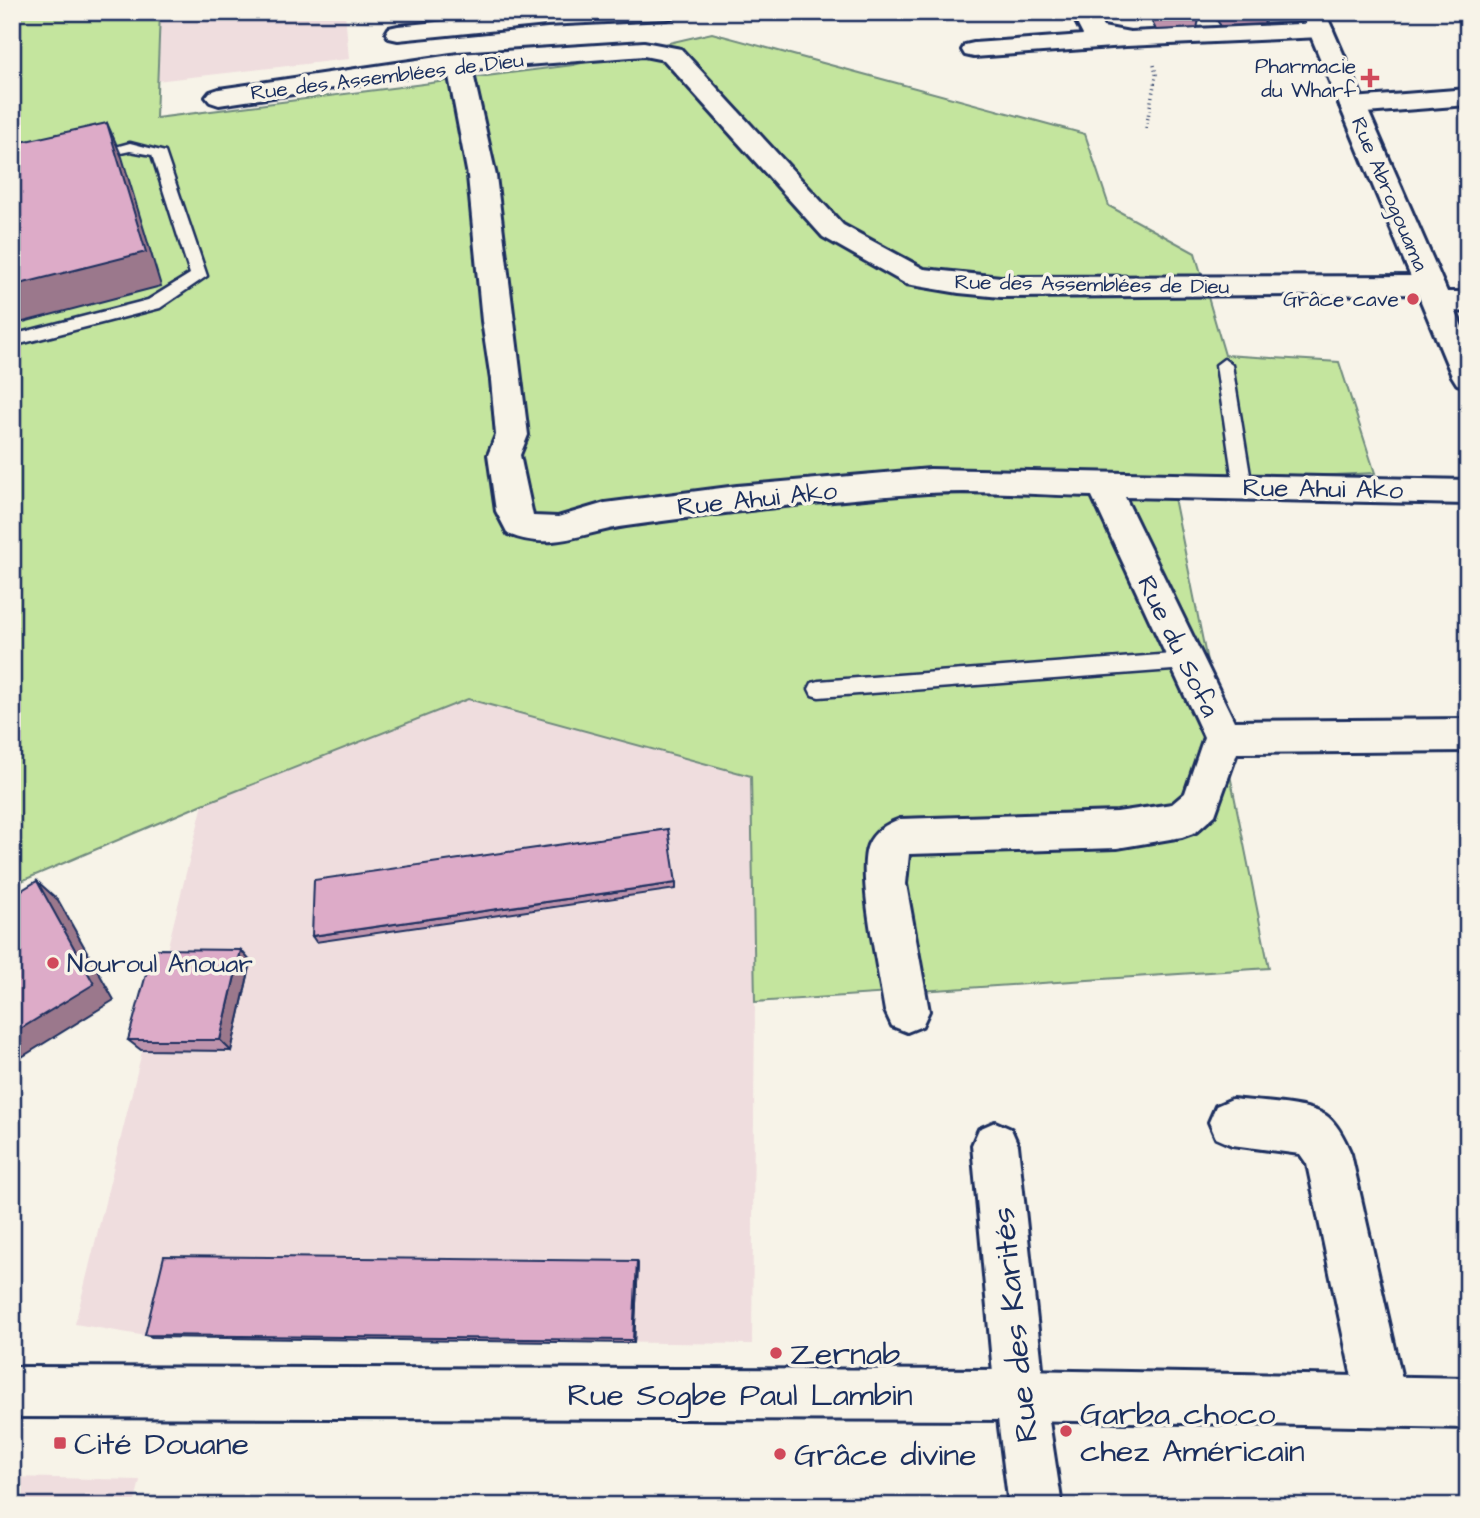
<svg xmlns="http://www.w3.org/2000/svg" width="1480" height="1518" font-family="'Architects Daughter',sans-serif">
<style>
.built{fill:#efddde}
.green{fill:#c4e59e;stroke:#708a7e;stroke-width:2}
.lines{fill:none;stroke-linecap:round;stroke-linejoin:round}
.service-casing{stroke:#1b2f5e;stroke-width:5}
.minor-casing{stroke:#1b2f5e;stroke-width:6}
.tertiary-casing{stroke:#1b2f5e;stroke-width:6}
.path{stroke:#1b2f5e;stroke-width:3.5;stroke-dasharray:1 3.5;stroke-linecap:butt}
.service{fill:#f7f3e8;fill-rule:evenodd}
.minor{fill:#f7f3e8;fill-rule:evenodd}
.tertiary{fill:#f7f3e8;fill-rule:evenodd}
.wall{fill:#be93ac;stroke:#1b2f5e;stroke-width:2}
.shaded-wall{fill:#9b788c;stroke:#1b2f5e;stroke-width:2}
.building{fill:#ddabc8;stroke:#1b2f5e;stroke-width:2}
.poi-dot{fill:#d1495b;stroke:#f7f3e8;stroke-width:2.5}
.labels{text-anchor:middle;stroke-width:7;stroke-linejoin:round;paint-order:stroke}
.far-poi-label{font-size:21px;fill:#1b2f5e;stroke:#f7f3e8;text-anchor:end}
.far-street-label{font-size:21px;fill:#1b2f5e;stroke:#f7f3e8}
.street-label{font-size:26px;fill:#1b2f5e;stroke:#f7f3e8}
.poi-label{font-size:26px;fill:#1b2f5e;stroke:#f7f3e8;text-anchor:start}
.near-street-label{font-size:32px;fill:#1b2f5e;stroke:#f7f3e8}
.near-poi-label{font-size:32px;fill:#1b2f5e;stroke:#f7f3e8;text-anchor:start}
</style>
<rect width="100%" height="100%" fill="#f7f3e8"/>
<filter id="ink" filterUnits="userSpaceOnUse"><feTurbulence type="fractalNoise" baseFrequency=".0143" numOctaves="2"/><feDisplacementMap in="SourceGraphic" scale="14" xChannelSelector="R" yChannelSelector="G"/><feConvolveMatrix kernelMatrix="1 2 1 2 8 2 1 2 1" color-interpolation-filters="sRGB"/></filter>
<g filter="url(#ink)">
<g class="built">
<path d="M160,12H345L349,59L156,81Z"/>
<path d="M468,699L752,776L755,1002L752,1344L152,1337L75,1324L203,804Z"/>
<path d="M12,1477L140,1480L134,1506H12Z"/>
</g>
<path class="green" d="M12,12H160L156,118L573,65L712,33L1085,134L1109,206L1195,253L1225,355L1339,362L1375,473L1171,483L1269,968L755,1002L751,776L468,699L203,804L12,885Z"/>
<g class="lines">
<g class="service-casing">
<g id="service">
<path d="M130,143L165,152L207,276L160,308L12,346V335L148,300L190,274L152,155L130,151L93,159L86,155Z"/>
<path d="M1224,359L1232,365L1252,487L1243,494L1234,487L1216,365Z"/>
<path d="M1186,653L1193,655L1196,661L1193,667L1186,669L819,697L812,695L809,689L812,683L819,681Z"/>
</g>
</g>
<g class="minor-casing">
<g id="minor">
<path d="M532,12H678L675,17L666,19L547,25L398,40L389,38L386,33L389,28L398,26Z"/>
<path d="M1071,12H1095L1103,27L1130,32L1321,23L1330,25L1333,30L1330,35L1321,37L1126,46L974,57L965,55L962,50L965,45L974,43L1083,35Z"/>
<path d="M644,42L681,49L843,225L924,269L1001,277L1429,276L1439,278L1444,285L1437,292H1468V312L1427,309L1422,302L1429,294L1001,297L959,293L906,284L823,237L664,60L644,56L472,69L496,176L528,435L520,455L533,516L558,517L605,503L737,486L930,469L1468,480V504L1125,497L1234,721L1468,719V751L1237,753L1215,815L1196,832L1182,837L1117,848L909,854L906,884L929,1011L922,1026L907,1032L892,1026L885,1011C880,976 856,874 868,845C874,831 886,824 900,819L1117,812L1172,804L1185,793L1204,737L1092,496C1037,495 981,490 927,493C827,500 726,512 626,526C582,532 553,552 508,534L496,511L488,455L496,435L491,380L482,321L468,176L448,71L219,105L210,102L206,97L210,92L219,89L458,54Z"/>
<path d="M1468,89V105L1353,114L1344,111L1340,106L1344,101L1353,98Z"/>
<path d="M1232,1099C1255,1102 1311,1103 1328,1117C1339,1126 1346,1142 1351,1154L1407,1401L1400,1419L1382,1426L1364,1419L1357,1401L1307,1164L1300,1154L1232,1145L1216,1138L1209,1122L1216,1106Z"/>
<path d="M995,1122L1011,1129L1018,1145L1045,1395L1062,1506H1009L995,1395L972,1145L979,1129Z"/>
</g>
</g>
<g class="tertiary-casing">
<g id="tertiary">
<path d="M1301,12H1325L1468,340V387L1457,384L1452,376Z"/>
<path d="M12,1367L1020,1370L1468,1378V1428L1020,1420L12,1417Z"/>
</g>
</g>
<path class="path" d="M1146,128L1156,74L1154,65"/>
<use href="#service" class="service"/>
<use href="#minor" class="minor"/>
<use href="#tertiary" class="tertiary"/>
</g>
<g class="wall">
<path d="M1147,12H1201L1197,28L1156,30Z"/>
<path d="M1211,12H1268L1264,24L1221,26Z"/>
<path d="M676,883V889L316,942L312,936Z"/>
<path d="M251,962L231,1051L141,1050L128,1040Z"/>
<path d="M637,1261L638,1264L634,1343L152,1337L145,1335Z"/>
</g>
<g class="shaded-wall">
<path d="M12,88L16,107L12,108Z"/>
<path d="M107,123L122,157L161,286L12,325V286Z"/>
<path d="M37,881L58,900L114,1000L12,1063V1034Z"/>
<path d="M241,950L251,962L231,1051L220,1040Z"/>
<path d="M637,1261L638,1264L634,1343L633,1340Z"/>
</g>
<g class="building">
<path d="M107,123L146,252L12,286V144Z"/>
<path d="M668,829L676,883L312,936L314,880Z"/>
<path d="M37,881L94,984L12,1034V896Z"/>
<path d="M153,949L241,950L220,1040H128Z"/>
<path d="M164,1256L637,1261L633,1340L145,1335Z"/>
</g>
</g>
<g class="poi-dot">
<path d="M1366.5 67.5h7v7h7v7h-7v7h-7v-7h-7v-7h7z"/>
<circle cx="1413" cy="299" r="7"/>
<circle cx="53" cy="963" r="7"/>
<circle cx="776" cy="1353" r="7"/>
<circle cx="1066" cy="1431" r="7"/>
<rect x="53" y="1436" width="14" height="14" rx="3.5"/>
<circle cx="780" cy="1454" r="7"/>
</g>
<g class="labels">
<g class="far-poi-label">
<text x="1356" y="73">Pharmacie<tspan x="1356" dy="24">du Wharf</tspan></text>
<text x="1399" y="306">Grâce cave</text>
</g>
<g class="far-street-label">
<text transform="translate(387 76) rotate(-7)" y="7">Rue des Assemblées de Dieu</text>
<text transform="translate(1390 194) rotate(67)" y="7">Rue Abrogouama</text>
<text transform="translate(1092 284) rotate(1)" y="7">Rue des Assemblées de Dieu</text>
</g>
<g class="street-label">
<text transform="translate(1323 488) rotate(1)" y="9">Rue Ahui Ako</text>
<text transform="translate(757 498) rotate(-6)" y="9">Rue Ahui Ako</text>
<text transform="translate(1179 646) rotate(64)" y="9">Rue du Sofa</text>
</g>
<g class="poi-label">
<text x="67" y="972">Nouroul Anouar</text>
</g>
<g class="near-street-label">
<text transform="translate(1014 1325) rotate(-96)" y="11">Rue des Karités</text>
<text x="740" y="1405">Rue Sogbe Paul Lambin</text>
</g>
<g class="near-poi-label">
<text x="790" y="1364">Zernab</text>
<text x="1080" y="1424">Garba choco<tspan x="1080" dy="37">chez Américain</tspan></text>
<text x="74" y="1454">Cité Douane</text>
<text x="794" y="1465">Grâce divine</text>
</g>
</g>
<rect width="1480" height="1518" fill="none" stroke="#f7f3e8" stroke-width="42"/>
<rect x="21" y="21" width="1438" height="1476" fill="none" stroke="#1b2f5e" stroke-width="2.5" filter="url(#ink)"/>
</svg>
